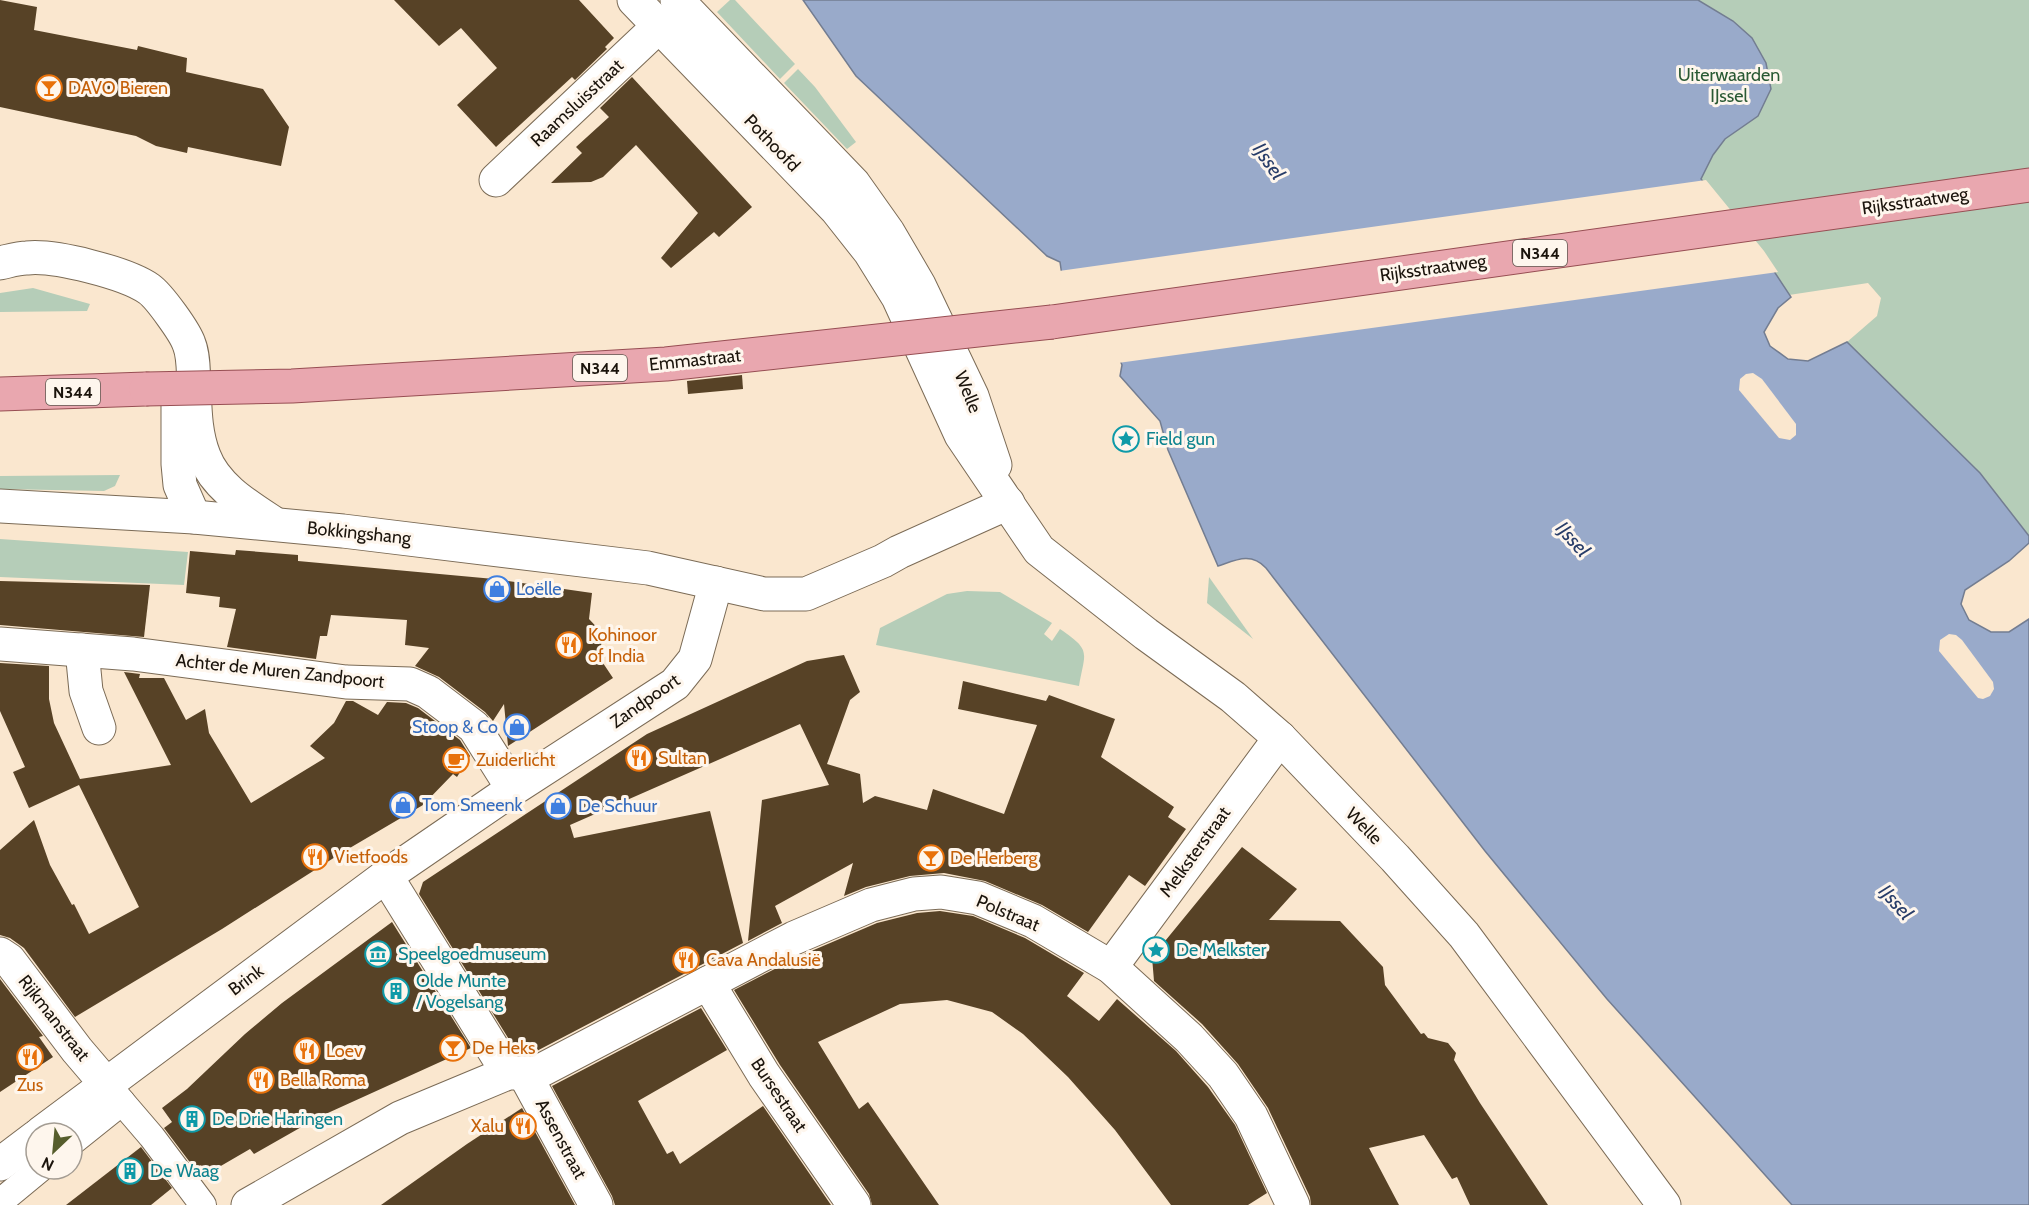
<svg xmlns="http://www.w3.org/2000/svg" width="2029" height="1205" font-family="Cabin,sans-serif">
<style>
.green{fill:#b5cdb8}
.water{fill:#99aaca;stroke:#737d91;stroke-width:1.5}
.pier{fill:#fae7cf}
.building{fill:#574226}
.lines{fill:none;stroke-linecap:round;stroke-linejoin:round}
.pedestrian-casing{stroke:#7b6b56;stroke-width:28}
.minor-casing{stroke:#7b6b56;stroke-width:35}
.tertiary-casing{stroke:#7b6b56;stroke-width:35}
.primary-casing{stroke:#974e53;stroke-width:35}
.pedestrian{stroke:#fff;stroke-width:26}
.minor{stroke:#fff;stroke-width:33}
.tertiary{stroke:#fff;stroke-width:33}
.primary{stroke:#e9a7af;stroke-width:33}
.primary-bridge-casing{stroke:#974e53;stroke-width:35;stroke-linecap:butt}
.primary-bridge{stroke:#e9a7af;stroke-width:33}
.labels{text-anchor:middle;stroke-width:6;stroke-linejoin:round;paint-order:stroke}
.shield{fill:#fef6ed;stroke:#5f5850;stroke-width:1.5}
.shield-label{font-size:16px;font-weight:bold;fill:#1b140c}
.park-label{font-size:18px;fill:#2a5933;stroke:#fef6ed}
.food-label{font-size:18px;fill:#c56008;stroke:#fef6ed;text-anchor:start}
.street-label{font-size:18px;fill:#1b140c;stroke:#fef6ed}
.culture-label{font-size:18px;fill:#0d838f;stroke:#fef6ed;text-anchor:start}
.shop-label{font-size:18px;fill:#366cbe;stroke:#fef6ed;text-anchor:start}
.water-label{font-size:20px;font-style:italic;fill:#283d69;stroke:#fef6ed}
</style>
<rect width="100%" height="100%" fill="#fae7cf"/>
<g class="green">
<path d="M730,0H735L795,64L780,79L717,12Z"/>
<path d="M1484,0H2029V536L1980,473L1847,342L1877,316L1881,298L1868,283L1789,295L1762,253L1701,179L1703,174Z"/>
<path d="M798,69L815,87L856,142L847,149L784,83Z"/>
<path d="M33,288L90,304L87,311L0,312V293Z"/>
<path d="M120,475L115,486L104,491L0,489V476Z"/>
<path d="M0,539L188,552L184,585L0,577Z"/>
<path d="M1209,577L1253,639L1207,603Z"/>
<path d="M967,591L1000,592L1052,623L1044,634L1052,641L1060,629C1092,651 1085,651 1079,686L876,645L880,628L947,594Z"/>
</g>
<path class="water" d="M803,0H1698L1733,21L1752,38L1766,63L1771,89L1758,116L1725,139L1713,155L1701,179L1762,253L1791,297L1778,308L1764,332L1770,346L1788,359L1808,361L1847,342L1980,473L2029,536V543L2009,561L1965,590L1961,604L1969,620L1991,632H2009L2029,619V1205H1792L1607,999L1485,851L1266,568C1251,552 1236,560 1218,566L1168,450L1160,421L1120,376L1122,365L1119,358L1086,324L1068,316L1060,262L1047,256L856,76Z"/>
<g class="pier">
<path d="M1706,180L1764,251L1778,272L1118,363L1109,355L1089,357L1083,325L1065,317L1059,271Z"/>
<path d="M1753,373L1762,379L1796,424V435L1790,440L1779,438L1739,390L1740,379L1746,374Z"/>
<path d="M1949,634L1956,635L1962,640L1993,682L1994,689L1990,696L1983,699L1978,698L1939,651L1940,640Z"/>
</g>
<g class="building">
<path d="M0,0L37,7L34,30L137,50L138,46L187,58L186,72L263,89L289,127L281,166L188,147L187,153L156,146L136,136L0,107Z"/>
<path d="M394,0H579L614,38L605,47L607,49L575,80L572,77L496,147L457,105L497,68L461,28L439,46Z"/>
<path d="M632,77L752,207L719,237L714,232L671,268L661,258L698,213L636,145L603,177L591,182L551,183L582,153L576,147L609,117L600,108Z"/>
<path d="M742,375L743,389L688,394L687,381Z"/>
<path d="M236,550L298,555V561L494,579L592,593L589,619L605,636L597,654L613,678L508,746L504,704L493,721L485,712L439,677L415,666L429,648L405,645L407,620L331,615L327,636H320L316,659L227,647L236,609L219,607L220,597L186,593L190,551L235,555Z"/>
<path d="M0,581L150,585L144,637L0,625Z"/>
<path d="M844,655L860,692L850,700L827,764L860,774L863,803L875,796L927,810L933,789L1004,814L1037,725L958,709L963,681L1046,701L1049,695L1115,719L1101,757L1174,807L1168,817L1186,829L1145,886L1129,875L1088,932L1042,905L985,881L944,873L910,876L866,887L844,896L853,863L775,906L782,923L748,941L762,800L829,785L800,724L570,825L574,838L710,811L743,943L531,1054H518L419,894L423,882L647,734L807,661Z"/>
<path d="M0,663L49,666V699L54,723L80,779L171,765L124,672L140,674L139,678H164L186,720L205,709L209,733L251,803L325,758L310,746L334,723L346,701H353L378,715L387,702L406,703L418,708L460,740L470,756L457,777L453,774L423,805L343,852L222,929L75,1017L24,948L10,938L0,935V850L34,820L50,865L72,905L74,904L89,934L139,907L79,785L29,808L13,772L25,767L0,711Z"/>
<path d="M1242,847L1297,889L1269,920L1340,921L1383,967L1385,985L1421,1034L1424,1033L1428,1038L1448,1043L1456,1053L1454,1060L1480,1103L1548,1205H1470L1457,1177L1452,1179L1424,1135L1369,1148L1399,1205H1311L1310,1197L1268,1108L1238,1064L1202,1024L1154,981L1152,957Z"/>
<path d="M940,911L973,916L1025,938L1084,973L1067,996L1099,1021L1117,999L1176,1051L1208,1087L1235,1125L1267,1193L1248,1205H1171L1115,1130L1068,1077L1023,1034L992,1012L947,1000L900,1004L818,1042L859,1109L868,1102L939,1205H872L869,1194L780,1065L734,990L802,955L877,923L917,913Z"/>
<path d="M392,922L471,1048L319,1117L254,1154L250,1149L207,1174L201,1165L195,1169L164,1128L172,1122L162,1108L187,1089L245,1034L282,1003Z"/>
<path d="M0,979L43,1036L39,1037L53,1057L0,1092Z"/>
<path d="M701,1008L727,1050L638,1101L667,1154L673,1151L680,1164L763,1106L831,1205H615L612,1196L552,1086Z"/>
<path d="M522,1108L575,1205H381L467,1144Z"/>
<path d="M141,1147L172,1188L151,1205H66Z"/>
</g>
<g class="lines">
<g class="pedestrian-casing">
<g id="pedestrian">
<path d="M122,1102L152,1137L203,1205"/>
<path d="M72,1142L122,1102L111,1089"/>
<path d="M0,1202L40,1169"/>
</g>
</g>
<g class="minor-casing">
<g id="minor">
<path d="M496,180L659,26"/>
<path d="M0,644L133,654L346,682L410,684L428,692L474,727L513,789"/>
<path d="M82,650L86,691L99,728"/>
<path d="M386,876L508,1073"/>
<path d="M0,954L9,960L77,1050L106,1084"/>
<path d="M1111,967L1280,738"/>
<path d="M708,983L764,1075L854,1205"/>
<path d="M524,1073L596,1205"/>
<path d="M41,1133L386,876L513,789L675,684L695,659L716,583"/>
<path d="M0,1164L36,1137"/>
<path d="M248,1205L400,1118L508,1073H536L794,938L871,905L914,894L941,892L978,898L1033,921L1111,967L1189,1038L1223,1075L1251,1116L1293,1205"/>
</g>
</g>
<g class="tertiary-casing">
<g id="tertiary">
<path d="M634,0L836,209L870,252L898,297L961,435L1039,550L1146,634L1233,697L1280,738L1395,858L1464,935L1664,1205"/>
<path d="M677,0L854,184L888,232L919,285L972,396L995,465"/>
<path d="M0,263C9,261 18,258 27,258C55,255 126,273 149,289C159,296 185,332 189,344C194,356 193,372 194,385C195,409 195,433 204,456C215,486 246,505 272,522"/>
<path d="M178,404V464L180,485L194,517"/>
<path d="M0,506L194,517L343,531L648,568L764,594H806L883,561L899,552L1008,503"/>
</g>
</g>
<g class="primary-casing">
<g id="primary">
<path d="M1052,322L2029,185"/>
<path d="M0,394L146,389"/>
</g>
</g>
<use href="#pedestrian" class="pedestrian"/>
<use href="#minor" class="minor"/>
<use href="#tertiary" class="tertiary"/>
<use href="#primary" class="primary"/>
<g class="primary-bridge-casing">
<path id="primary-bridge" d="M146,389L292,386L666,364L1052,322"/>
</g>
<use href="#primary-bridge" class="primary-bridge"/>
</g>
<defs>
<g id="bar-ring" transform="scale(1.35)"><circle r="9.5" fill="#fef6ed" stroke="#e8710a" stroke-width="1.5"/><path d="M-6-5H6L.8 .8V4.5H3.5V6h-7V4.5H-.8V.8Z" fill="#e8710a"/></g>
<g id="sight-ring" transform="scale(1.35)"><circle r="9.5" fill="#fef6ed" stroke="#0f9aa8" stroke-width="1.5"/><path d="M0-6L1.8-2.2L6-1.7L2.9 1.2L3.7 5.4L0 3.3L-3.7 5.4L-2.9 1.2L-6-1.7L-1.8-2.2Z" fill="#0f9aa8"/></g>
<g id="shop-ring" transform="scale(1.35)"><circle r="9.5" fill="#fef6ed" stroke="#3f7fe0" stroke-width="1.5"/><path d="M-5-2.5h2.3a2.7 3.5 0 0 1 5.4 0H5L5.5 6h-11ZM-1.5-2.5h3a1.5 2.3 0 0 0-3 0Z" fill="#3f7fe0"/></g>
<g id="restaurant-ring" transform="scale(1.35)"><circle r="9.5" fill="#fef6ed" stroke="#e8710a" stroke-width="1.5"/><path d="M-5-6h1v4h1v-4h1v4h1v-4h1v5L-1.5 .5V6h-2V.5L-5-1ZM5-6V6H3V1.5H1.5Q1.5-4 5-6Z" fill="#e8710a"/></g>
<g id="cafe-ring" transform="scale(1.35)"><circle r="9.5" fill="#fef6ed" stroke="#e8710a" stroke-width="1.5"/><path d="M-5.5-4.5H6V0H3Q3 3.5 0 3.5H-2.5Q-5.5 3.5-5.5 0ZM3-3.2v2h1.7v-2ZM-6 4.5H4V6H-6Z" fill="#e8710a"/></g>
<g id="museum-ring" transform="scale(1.35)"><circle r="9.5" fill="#fef6ed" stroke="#0f9aa8" stroke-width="1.5"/><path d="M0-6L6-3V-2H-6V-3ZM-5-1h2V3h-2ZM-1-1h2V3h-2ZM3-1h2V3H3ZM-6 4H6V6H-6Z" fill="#0f9aa8"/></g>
<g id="building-ring" transform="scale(1.35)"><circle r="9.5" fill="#fef6ed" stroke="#0f9aa8" stroke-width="1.5"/><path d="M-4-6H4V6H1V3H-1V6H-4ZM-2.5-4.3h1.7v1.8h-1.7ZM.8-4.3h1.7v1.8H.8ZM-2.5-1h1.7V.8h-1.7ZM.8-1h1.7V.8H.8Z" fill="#0f9aa8"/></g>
</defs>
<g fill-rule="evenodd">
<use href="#bar-ring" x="49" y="88"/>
<use href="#sight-ring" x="1126" y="439"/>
<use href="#shop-ring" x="497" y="589"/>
<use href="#restaurant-ring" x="569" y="645"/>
<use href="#shop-ring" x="517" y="727"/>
<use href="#restaurant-ring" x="639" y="758"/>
<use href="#cafe-ring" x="456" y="760"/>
<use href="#shop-ring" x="403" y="805"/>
<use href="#shop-ring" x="558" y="806"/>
<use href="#restaurant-ring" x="315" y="857"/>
<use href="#bar-ring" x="931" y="858"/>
<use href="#sight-ring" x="1156" y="950"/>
<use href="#museum-ring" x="378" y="954"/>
<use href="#restaurant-ring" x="686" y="960"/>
<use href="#building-ring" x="396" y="991"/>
<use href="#bar-ring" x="453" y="1048"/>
<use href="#restaurant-ring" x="307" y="1051"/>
<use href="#restaurant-ring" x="30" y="1057"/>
<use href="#restaurant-ring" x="261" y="1080"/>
<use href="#building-ring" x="192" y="1119"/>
<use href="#restaurant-ring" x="523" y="1126"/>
<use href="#building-ring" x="130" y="1171"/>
</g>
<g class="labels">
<g class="shield">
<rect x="1513" y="240" width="54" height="26" rx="4.5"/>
<rect x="573" y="355" width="54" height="26" rx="4.5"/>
<rect x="46" y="379" width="54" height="26" rx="4.5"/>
</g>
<g class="shield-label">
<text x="1540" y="259">N344</text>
<text x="600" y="374">N344</text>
<text x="73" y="398">N344</text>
</g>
<g class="park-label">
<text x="1729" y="81">Uiterwaarden<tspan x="1729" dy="21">IJssel</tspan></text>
</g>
<g class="food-label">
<text x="68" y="94">DAVO Bieren</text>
<text x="588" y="641">Kohinoor<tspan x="588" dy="21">of India</tspan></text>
<text x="658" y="764">Sultan</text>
<text x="476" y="766">Zuiderlicht</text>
<text x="334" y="863">Vietfoods</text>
<text x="950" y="864">De Herberg</text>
<text x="706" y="966">Cava Andalusië</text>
<text x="472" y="1054">De Heks</text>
<text x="326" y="1057">Loev</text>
<text x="280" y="1086">Bella Roma</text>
<text x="30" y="1091" text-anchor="middle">Zus</text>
<text x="504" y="1132" text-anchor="end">Xalu</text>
</g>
<g class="street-label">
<text transform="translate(577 103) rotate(-43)" y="6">Raamsluisstraat</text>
<text transform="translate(772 143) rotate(46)" y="6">Pothoofd</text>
<text transform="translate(1915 201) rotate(-8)" y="6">Rijksstraatweg</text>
<text transform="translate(1433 268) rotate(-8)" y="6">Rijksstraatweg</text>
<text transform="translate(695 360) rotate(-6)" y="6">Emmastraat</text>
<text transform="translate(968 392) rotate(68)" y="6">Welle</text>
<text transform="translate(359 533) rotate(6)" y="6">Bokkingshang</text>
<text transform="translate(280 671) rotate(6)" y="6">Achter de Muren Zandpoort</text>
<text transform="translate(645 701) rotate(-35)" y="6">Zandpoort</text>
<text transform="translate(1364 826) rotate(46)" y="6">Welle</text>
<text transform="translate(1195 852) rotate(-54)" y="6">Melksterstraat</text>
<text transform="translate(1008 913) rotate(23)" y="6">Polstraat</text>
<text transform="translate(246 980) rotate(-37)" y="6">Brink</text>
<text transform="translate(54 1018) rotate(52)" y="6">Rijkmanstraat</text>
<text transform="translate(779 1095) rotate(56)" y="6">Bursestraat</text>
<text transform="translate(561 1139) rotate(62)" y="6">Assenstraat</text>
</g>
<g class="culture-label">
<text x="1146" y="445">Field gun</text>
<text x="1176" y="956">De Melkster</text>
<text x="398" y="960">Speelgoedmuseum</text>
<text x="416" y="987">Olde Munte<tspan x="416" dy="21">/ Vogelsang</tspan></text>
<text x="212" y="1125">De Drie Haringen</text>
<text x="150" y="1177">De Waag</text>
</g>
<g class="shop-label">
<text x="516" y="595">Loëlle</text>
<text x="498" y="733" text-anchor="end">Stoop &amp; Co</text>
<text x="422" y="811">Tom Smeenk</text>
<text x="578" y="812">De Schuur</text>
</g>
<g class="water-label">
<text transform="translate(1269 161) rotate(55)" y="7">IJssel</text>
<text transform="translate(1573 539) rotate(48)" y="7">IJssel</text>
<text transform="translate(1896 902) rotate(48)" y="7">IJssel</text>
</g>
</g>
<g transform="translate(54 1151) rotate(206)"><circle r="28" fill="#fef6ed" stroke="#a39c93" stroke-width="1.5"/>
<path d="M0-4.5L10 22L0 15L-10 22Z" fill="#565d2c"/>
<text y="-9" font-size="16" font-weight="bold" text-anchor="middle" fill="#1b140c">N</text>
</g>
</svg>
